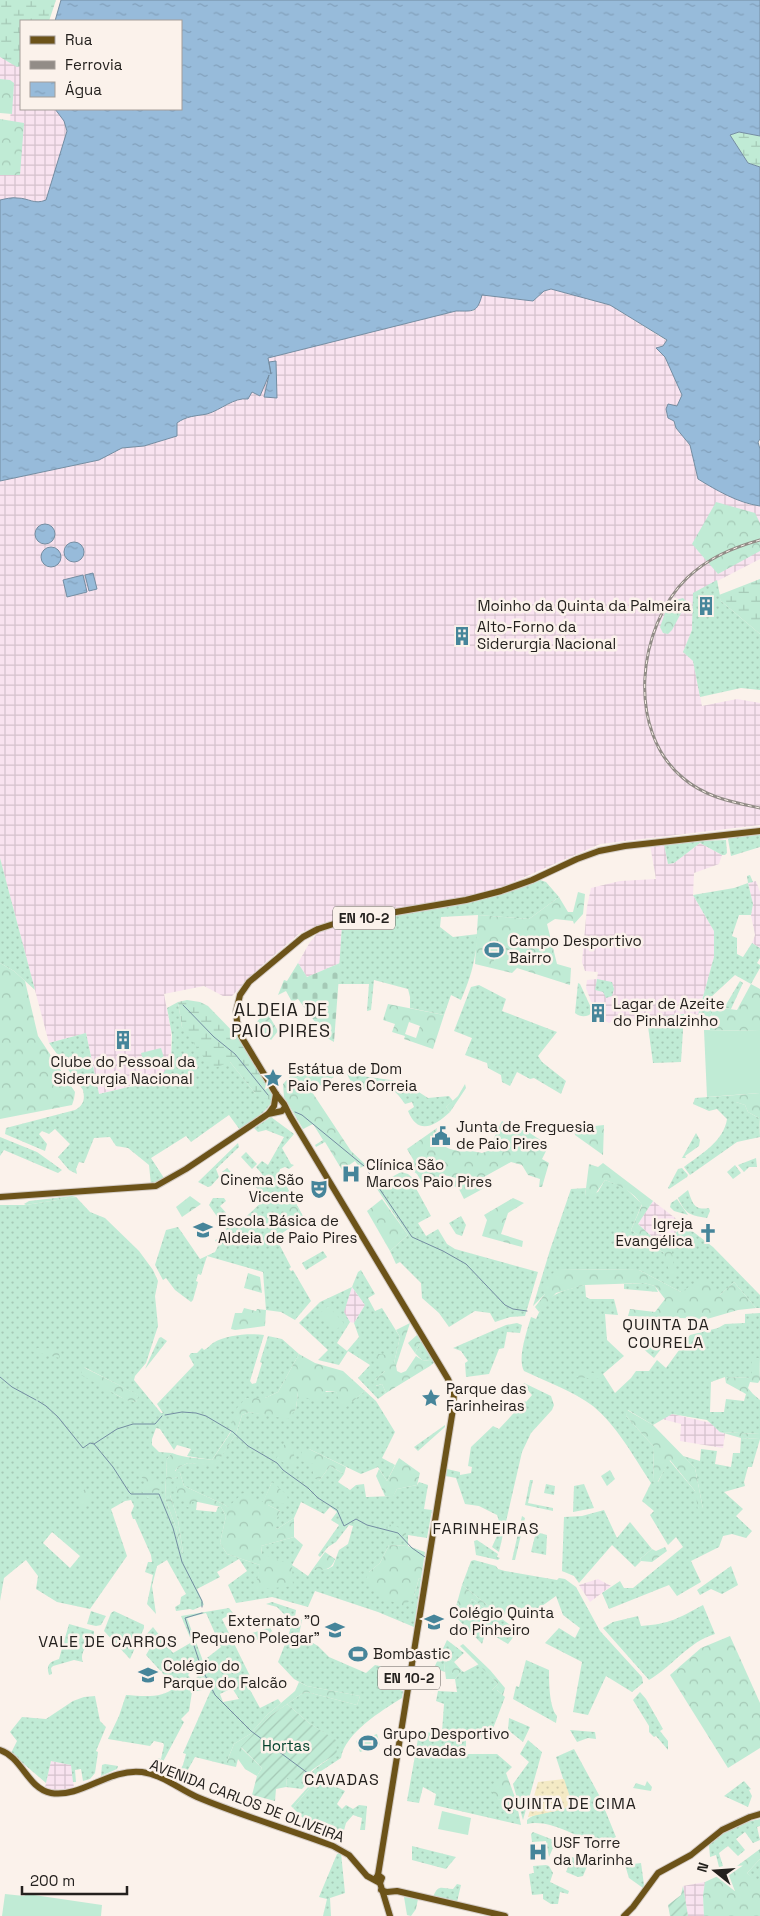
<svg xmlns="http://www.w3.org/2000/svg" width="760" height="1916" font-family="'Space Grotesk',sans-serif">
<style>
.industrial{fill:url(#industrial-grid)}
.grass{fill:url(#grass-dots);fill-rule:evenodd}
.forest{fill:url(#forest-crowns);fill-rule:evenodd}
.wetland{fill:url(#wetland-marsh)}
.sand{fill:url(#sand-dots)}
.cemetery{fill:url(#cemetery-stones)}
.garden{fill:url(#garden-furrows)}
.pitch{fill:#c0ebd5}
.water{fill:url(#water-ripples);stroke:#748da2}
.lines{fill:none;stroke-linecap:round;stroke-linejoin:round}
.stream{stroke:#748da2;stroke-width:1}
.major-casing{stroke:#d4ccc6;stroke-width:8}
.major{stroke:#6c5319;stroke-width:6}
.rail-casing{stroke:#928c87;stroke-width:3}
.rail{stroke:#fbf2eb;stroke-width:1;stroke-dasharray:4;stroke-linecap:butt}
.labels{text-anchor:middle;stroke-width:5;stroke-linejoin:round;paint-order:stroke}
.shield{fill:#fbf2eb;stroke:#64605c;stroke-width:1}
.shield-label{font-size:14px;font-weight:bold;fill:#24211e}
.poi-label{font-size:15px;fill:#24211e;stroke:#fbf2eb;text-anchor:start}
.park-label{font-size:15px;fill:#03422d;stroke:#fbf2eb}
.street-label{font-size:15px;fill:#24211e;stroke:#fbf2eb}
.neighbourhood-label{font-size:16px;letter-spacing:1px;fill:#24211e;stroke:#fbf2eb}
.quarter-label{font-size:18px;letter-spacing:1px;fill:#24211e;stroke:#fbf2eb}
</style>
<defs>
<pattern id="industrial-grid" width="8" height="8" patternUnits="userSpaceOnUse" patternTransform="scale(1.25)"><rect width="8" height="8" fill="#f9e3f0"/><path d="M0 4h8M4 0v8" fill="none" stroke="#d5c2cd"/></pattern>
<pattern id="grass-dots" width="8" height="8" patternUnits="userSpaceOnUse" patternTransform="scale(1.25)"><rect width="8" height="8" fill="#c0ebd5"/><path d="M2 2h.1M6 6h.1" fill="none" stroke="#a5c9b6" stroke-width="1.8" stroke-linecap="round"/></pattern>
<pattern id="forest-crowns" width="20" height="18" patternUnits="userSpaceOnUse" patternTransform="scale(1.25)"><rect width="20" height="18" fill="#c0ebd5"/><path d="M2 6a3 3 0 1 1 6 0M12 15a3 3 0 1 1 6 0" fill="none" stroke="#a5c9b6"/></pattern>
<pattern id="wetland-marsh" width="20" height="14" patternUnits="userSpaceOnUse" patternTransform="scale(1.25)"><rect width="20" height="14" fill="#c0ebd5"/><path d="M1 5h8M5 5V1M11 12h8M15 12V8" fill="none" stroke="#a5c9b6"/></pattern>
<pattern id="sand-dots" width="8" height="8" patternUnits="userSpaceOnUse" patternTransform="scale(1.25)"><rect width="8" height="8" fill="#f4eac5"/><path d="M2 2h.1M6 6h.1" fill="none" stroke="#d1c8a9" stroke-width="1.8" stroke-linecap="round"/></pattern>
<pattern id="cemetery-stones" width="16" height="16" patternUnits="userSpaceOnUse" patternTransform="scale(1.25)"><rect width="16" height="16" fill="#c0ebd5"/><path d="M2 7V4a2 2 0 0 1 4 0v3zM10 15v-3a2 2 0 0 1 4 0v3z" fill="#a5c9b6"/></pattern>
<pattern id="garden-furrows" width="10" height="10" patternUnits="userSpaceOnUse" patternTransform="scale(1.25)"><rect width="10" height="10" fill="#c0ebd5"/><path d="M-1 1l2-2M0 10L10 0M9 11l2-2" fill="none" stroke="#a5c9b6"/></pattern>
<pattern id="water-ripples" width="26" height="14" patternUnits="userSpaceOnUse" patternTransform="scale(1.25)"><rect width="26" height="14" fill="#97bbda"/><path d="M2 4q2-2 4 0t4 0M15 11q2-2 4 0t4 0" fill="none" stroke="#82a0bb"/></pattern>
</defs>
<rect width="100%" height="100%" fill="#fbf2eb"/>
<g class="industrial">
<path d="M0,54L21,61V109H62L73,129L48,204L0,203V173L10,121L13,84L0,82Z"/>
<path d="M551,288L610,305L667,341L663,346L657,348L665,357L682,395L677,406L674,421L676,428L690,445L698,479L748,504L760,506V559L694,593L692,630L683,652L693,661L702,706L737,699L760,703V825L600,844L502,887L480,894L327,922L300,933L259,968L232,996H223L204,986L164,994L171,1031V1060L166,1072L154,1080L99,1094L86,1033L49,1043L0,858V481L99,460L122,448L144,446L156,442L177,423L185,418L208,413L252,392L260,396L269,375L264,397L276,398L277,372L271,374L267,358L456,311H474L482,294L533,301L544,291Z"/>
<path d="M700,843L722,855L719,864L694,873L693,895L714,931V957L698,1015L690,1013L647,1019L615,1020L609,1023L602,1019L598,1020L586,988L587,980L597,979L598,972L585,971L582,962L587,907L591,888L620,881L656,879L650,845L664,844L668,864L674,863Z"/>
<path d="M756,881L760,892V948L752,943L755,935L751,915L753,904L748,883Z"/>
<path d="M342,925L340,963L307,977L298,963L310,942L319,931Z"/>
<path d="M653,1201L683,1224L664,1247L638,1224Z"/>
<path d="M352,1287L365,1305L354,1323L350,1322L343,1312Z"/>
<path d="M672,1414L711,1423L720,1432L725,1433L723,1448L680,1441L681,1424L662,1419Z"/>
<path d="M598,1579L611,1586L590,1602L579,1585Z"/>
<path d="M393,1669L406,1671L403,1691L391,1687Z"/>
<path d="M51,1761L71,1765L74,1788L53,1790L45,1788Z"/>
<path d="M705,1882L703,1896L704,1916H688L683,1886Z"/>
</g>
<g class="grass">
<path d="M717,580L721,601L760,634V690L741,688L700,697L693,661L683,652L692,630L693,593Z"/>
<path d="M760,834V847L731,856L728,839L731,837Z"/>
<path d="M726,840L727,853L725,855H722L700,843L674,863L668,864L664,844L699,841Z"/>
<path d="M0,858L35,990L14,971L0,963Z"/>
<path d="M750,875L753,882L748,883L753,904L751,915H739L732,936L737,938V954L743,957L752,943L760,948V958L757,963L760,965V968L751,984L735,975L710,998L714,1007L711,1017L698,1015L714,957V931L693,895L734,888L748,883L747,876Z"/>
<path d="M540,880L546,882L559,897L529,919L478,915L441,917L440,927L453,937L478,934C475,960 472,975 461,1000L451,995L444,1015L410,1008V997L408,989L374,980L371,1010L367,1011L369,984H338L342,925L442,907Z"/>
<path d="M597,979L612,982L614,989L612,996L606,998L603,992L595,990Z"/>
<path d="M740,981L743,983L731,1009L724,1008Z"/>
<path d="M578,983L580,984L593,1012C588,1017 581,1018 575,1013Z"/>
<path d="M479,985L506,999L502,1011L557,1032L538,1056L542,1062L566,1081L561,1094L534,1078L530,1079L517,1072L510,1086L502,1082L501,1075L488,1068L487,1063L465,1055L472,1038L454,1031L471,987Z"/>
<path d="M178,1002L182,1027L230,1062L255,1093L273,1100C266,1113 251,1121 240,1130L229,1115L191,1142L186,1136L151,1158L164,1178L151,1185L149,1165L128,1148L116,1146L110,1137L94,1138L84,1163L79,1162L76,1169L77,1174L69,1170L58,1157L70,1144L55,1129L49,1134L42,1131L39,1134L47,1144L45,1151L5,1134L6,1128L75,1110C84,1105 85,1099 83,1090L49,1043L86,1033L99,1094L158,1080L171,1063L172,1035L167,1008Z"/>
<path d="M684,1014L681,1062L653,1063L647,1019Z"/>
<path d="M347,1074L405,1082L410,1094L414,1089L428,1098L449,1096L453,1101L446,1107L450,1112C435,1126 418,1136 408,1111L414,1107L412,1102L405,1104C389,1080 381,1086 356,1091Z"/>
<path d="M736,1095V1102L745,1105L748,1112L759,1118L760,1137L737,1142L690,1175L684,1167C701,1154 724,1141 727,1119L717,1109L709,1111L693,1104L695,1098Z"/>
<path d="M271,1117L294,1134L282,1148L291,1164L294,1165L289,1169L285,1167L280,1169L278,1176L284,1182L304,1218L281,1233L277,1240L291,1267L289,1269L291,1271L293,1270L311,1301L295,1320L281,1312L266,1310L263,1272L207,1256L201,1275L198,1274L196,1281L198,1282L193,1300L191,1302L175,1290L166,1278L163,1280L155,1265L166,1230L178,1227L200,1259L215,1252L218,1246L215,1240L229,1234L209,1205L213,1198H224L226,1201L220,1206L237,1225L264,1200L265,1197L252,1183L257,1177H262V1174L256,1167L262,1161L268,1165L284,1137L266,1130L258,1132L254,1128Z"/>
<path d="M696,1133L700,1140L699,1146L685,1156L686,1158H682Z"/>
<path d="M0,1137L37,1152L62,1170L58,1173L4,1150L0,1156Z"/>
<path d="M238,1143L239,1147L216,1169L219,1177L211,1186L208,1187L198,1182Z"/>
<path d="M246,1152L257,1164L252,1169L241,1157Z"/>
<path d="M756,1158L757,1167H749L744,1172L738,1165Z"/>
<path d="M735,1165L741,1173L733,1179L727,1172Z"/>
<path d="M227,1168L240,1181L236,1185L222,1172Z"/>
<path d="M682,1168L688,1175L687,1177L669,1189L668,1188L678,1169Z"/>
<path d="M401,1172L408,1174L414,1179L412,1181L431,1216L418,1223L426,1236L438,1229L447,1244L455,1249L538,1272L525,1316L510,1317L495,1322L490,1313L475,1311L449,1327L439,1313L422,1298L421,1283L400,1262L396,1264L390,1251L408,1235L375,1186Z"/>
<path d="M605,1180L624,1187L642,1204L631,1230L664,1253L671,1247L667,1244L683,1224L713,1247L760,1295V1308H756L734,1282L720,1295L681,1292L639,1270L557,1269L545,1294L533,1306L550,1250L571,1189L586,1188L585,1196L598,1192Z"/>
<path d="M688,1190C692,1201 693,1211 709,1208L710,1211L707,1218C690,1215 686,1215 678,1198Z"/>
<path d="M76,1197L90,1212L105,1218L139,1251L153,1270L158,1281L155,1296L158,1326L146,1363L135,1376L134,1380L161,1413H163L157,1404L194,1365L189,1356L191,1353H197L202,1348L204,1350C208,1348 209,1346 213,1343C226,1335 249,1333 264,1335L250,1381L252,1384L256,1383L262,1363L260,1362L268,1336L282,1339L299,1354L278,1392L265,1398H246L231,1431L212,1460L187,1456L191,1449L177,1445L174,1450L160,1429L156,1428L152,1439V1445L159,1452L172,1453L167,1459L165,1498L175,1525L182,1553L183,1552L178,1520L170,1495V1479L178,1477L192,1502H197L196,1510L216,1512L218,1507H221L226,1516L220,1543L227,1554L260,1565L256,1590L262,1554L261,1546L294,1537L303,1545L292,1565L308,1576L312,1570L328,1569L333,1566L339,1550L348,1544L353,1526L349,1525L336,1542L328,1547L320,1557L318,1555L339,1525L331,1520L337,1512L330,1507L324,1514L301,1502L294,1518L277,1529L273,1526L280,1511L268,1505L272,1482L263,1503L228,1507L223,1504L184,1486L180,1473L175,1472L177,1468L188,1463L215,1465L236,1434L242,1415L249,1412L288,1418L296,1409L298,1392H336L345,1407L365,1391L376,1401L395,1432L382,1458L395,1465L387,1481L378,1467L361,1474L309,1449L319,1481L330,1466L344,1474L338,1482L350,1490L356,1485L364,1484L366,1497L393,1496L397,1489L417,1485L419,1482L428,1485L424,1509L432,1510L427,1538L408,1535V1546L389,1545L380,1563L369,1572L414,1596L419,1578L421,1579L414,1627L378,1612L315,1591L308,1607L272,1597L236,1603L228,1585L247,1571L239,1559L217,1572L220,1577L197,1589L204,1605L193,1610L190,1609L176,1611L175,1607L180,1604L181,1597L186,1594L167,1560L157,1566L152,1586L156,1614L147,1604L153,1575L145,1572L148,1562H152L151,1555L135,1519H133L131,1513L134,1506L131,1500L125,1501L111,1509L127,1556L90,1609L57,1602L36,1589L38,1576L26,1560L4,1578L0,1601V1205H26ZM84,1367L138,1395L136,1402C114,1398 99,1382 84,1367ZM52,1532L80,1556L70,1568L43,1543Z"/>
<path d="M677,1199L688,1215L674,1211L670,1207L671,1203Z"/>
<path d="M461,1216L466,1225L462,1236L456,1234L449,1223Z"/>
<path d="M323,1251L327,1257L306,1270L302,1263Z"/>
<path d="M361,1270L375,1294L368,1298L375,1311L382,1308L400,1337L394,1363L375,1380L376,1386L382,1384L386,1393L378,1399L358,1378L370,1365L348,1351L339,1365L318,1360L328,1350L299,1323L320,1302L352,1287L358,1272ZM352,1287L365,1305L354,1323L359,1337L347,1351L337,1343L350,1322L344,1312Z"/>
<path d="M644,1283L655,1286L658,1292L624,1289V1284Z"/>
<path d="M585,1285L586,1297L590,1299H614L618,1315L605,1314L607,1340L624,1356L603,1374L615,1393L631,1378L636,1371H649L657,1360L666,1368L690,1335L718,1328L725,1324L745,1323V1314L760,1313V1380L759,1358H752V1378L725,1377L711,1382L710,1412H724L726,1399L744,1401L746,1394H753L760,1400V1434L720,1432L707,1420L672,1414L653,1425L628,1410L626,1416L654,1447L653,1481L658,1482L669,1460L695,1491L703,1509L695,1468L683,1456L700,1461L701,1449L717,1451L715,1464L731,1467L733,1453H740L741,1438L760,1439L752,1467H748L744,1482L745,1486L724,1492L743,1509L736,1516L752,1531L746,1538L732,1534L723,1536L719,1547L691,1561L701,1582L677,1596L669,1585L609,1609L602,1593L620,1581L624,1588H633L683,1547L676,1537L668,1545L650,1515L654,1511L642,1501L651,1483C634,1457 617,1426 593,1406C573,1391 547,1382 524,1371C517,1359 527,1331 531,1317L536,1319C547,1293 561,1291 585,1285Z"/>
<path d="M517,1323L522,1325L520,1333L507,1332L504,1348L499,1349L489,1374L466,1377L465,1363L468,1361L461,1351L453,1348L506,1325Z"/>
<path d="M161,1337L167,1341L145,1369L159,1338Z"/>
<path d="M648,1339L661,1349L654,1358L641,1347Z"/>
<path d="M421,1341L435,1362L430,1366V1361L422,1360L415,1353Z"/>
<path d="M524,1383L551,1396L554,1405L552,1410L531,1433L522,1452L499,1552L492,1547L501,1527L497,1515L479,1506L465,1504L456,1478L446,1476L447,1469L460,1472V1475L471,1473L472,1467L468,1466L471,1447L493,1426L499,1429L525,1401L526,1402L532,1395L523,1385Z"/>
<path d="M445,1425V1427L418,1451L414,1447Z"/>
<path d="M610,1470L615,1479L607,1486L601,1476Z"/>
<path d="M530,1480H533L528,1503L553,1508V1511L525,1505Z"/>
<path d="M546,1484L555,1486L554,1495L544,1493Z"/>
<path d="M584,1484L594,1508L573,1512L574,1486Z"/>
<path d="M604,1510L617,1538L630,1522L652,1549L640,1559L641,1561L635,1567L612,1545L579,1583L574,1576L562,1571L564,1517L582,1516Z"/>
<path d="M522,1516L525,1518L515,1560H512Z"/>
<path d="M536,1532L547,1535L546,1555L531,1552Z"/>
<path d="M477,1540L498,1554L497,1557L500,1558L498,1560L476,1555L474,1541Z"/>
<path d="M474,1560L496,1566L498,1569L505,1571L557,1580L559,1578L565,1579L576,1587L600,1631L642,1677L643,1683L632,1692L606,1676L588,1715L573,1712L582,1662L545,1643L559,1628L575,1638L580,1628L563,1615L556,1596L525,1618L509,1607L502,1619L518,1631L508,1644L486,1631L482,1644L453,1614L457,1603L465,1611L472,1599L492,1613L495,1611L462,1585L471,1561Z"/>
<path d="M731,1566L738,1585L722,1594L711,1589L700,1595L697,1590Z"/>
<path d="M272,1602L296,1610L295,1617L302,1620L299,1635L318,1646L329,1657L366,1673L375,1665L393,1669L391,1687L403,1691L402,1698C381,1711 345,1733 341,1758L315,1775L302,1789L286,1787L287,1778L309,1776C319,1760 336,1764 335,1740L309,1723L287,1704L303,1693L307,1692L357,1705L360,1696L307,1686L294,1679L278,1662L289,1634L292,1622L277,1607L266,1604Z"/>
<path d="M703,1605L715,1634C688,1642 673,1666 649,1680L603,1628L613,1622L638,1616L641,1626C670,1624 679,1618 703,1605Z"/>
<path d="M229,1608L233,1613L222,1619L250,1676L244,1679L260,1708L278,1699L281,1703L267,1715L250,1734L234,1744L227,1761V1765L195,1757L180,1784L173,1780L183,1765L186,1754L183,1753L211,1690L208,1689L192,1692L189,1711L181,1719L184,1722L157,1773L155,1767L157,1758L161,1759L164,1745L163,1743L154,1741L150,1746L108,1739L119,1716L126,1695C142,1696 163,1699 175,1687L146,1655L153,1643L144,1637L153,1627L173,1653L192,1642L181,1616ZM206,1613L221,1647L203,1661L187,1618ZM200,1662L204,1670L193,1681L188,1675ZM232,1688L239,1699L223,1702L220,1694Z"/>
<path d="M91,1611L106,1616L101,1625L96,1626L87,1624Z"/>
<path d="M114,1611L144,1625V1628L130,1659L104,1631L111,1613Z"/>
<path d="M69,1624L94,1631C95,1643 78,1648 83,1662L74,1660L53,1666L51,1668L52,1674L49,1675C46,1665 49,1662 59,1659Z"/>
<path d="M447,1640L464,1653L454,1662L446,1658L444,1663L445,1672L434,1668Z"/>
<path d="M526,1660L549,1670C549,1681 549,1707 557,1716L556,1723L513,1699L516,1686L519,1687Z"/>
<path d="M479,1664L498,1684L492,1690H497L505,1697L489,1739H466V1754H497L512,1767L506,1773L497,1799L516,1800L521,1825L434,1805L436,1794L423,1787L419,1803L407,1801L419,1733L442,1732L444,1704L436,1701L438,1691L457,1692L455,1679L462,1671L464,1672Z"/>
<path d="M640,1692L646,1699L663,1729L660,1731L668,1741V1750L656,1736L654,1737L649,1732V1726L633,1700Z"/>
<path d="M95,1696L100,1721L106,1727L96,1751L98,1752L95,1773L90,1779L83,1781L81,1769L75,1770L76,1782H73L71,1765L51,1761L46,1783L11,1753L17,1741L10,1732L22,1717L46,1719L73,1701L84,1697Z"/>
<path d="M509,1718L530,1727L523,1742L508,1730Z"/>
<path d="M570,1730L595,1732L596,1739L588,1738L577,1742Z"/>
<path d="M528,1740L542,1752L523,1820L513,1784L529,1762L520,1754Z"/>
<path d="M574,1749L599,1795L616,1837L597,1851L595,1844C576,1836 549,1819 527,1824V1820C538,1810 558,1811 572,1806L556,1757Z"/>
<path d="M105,1764L118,1766L117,1769L101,1776L102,1765Z"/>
<path d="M318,1778L345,1791L337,1804L342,1809L346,1805L353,1809L359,1805L367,1806L365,1830H360L362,1818L353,1815L346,1823L343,1834L327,1833L326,1839L314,1835L315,1830L293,1808Z"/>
<path d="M744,1781L751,1789L749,1790L752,1796L748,1807L724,1796Z"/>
<path d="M760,1819V1826L757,1827L760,1840L753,1843L745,1832L736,1839L745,1850L738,1856L728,1846L719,1853L723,1866L719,1867L716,1855L710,1857L709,1845C722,1831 742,1822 760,1819Z"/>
<path d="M533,1832L556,1841L549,1857L546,1841L532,1842L531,1834Z"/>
<path d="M412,1846L456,1857L446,1869L412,1860Z"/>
<path d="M341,1853L345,1893L330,1898L331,1916H323L327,1899L319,1897L337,1854Z"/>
<path d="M572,1857L588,1864L583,1876L578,1877L566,1872Z"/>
<path d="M760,1859V1886L747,1873Z"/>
<path d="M641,1863L644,1885L643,1888L629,1878L625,1865Z"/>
<path d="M546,1865L549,1866L553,1873L550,1882L569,1891L568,1894L560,1892L558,1904H551L543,1899V1894L532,1895L529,1874L534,1873L533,1866Z"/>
<path d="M457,1884L461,1885L457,1902L433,1897C438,1884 441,1888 453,1889Z"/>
</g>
<g class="forest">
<path d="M0,79L10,80L14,83L12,114L0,113Z"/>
<path d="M0,119L24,123L20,175H0Z"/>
<path d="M716,502L755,513L760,523V551L718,574L692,544Z"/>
<path d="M683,598L687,602L672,630L668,634L663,633L660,627L669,602Z"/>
<path d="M578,892L585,894L583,914L574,924L573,921L555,919L547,924L557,964L571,968L570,985L517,968L512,973L475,964L478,915L529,919L559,897L568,912H573Z"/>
<path d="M0,963L14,971L25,981L38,1036L75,1092L74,1099L72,1105L0,1119Z"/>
<path d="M751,984L760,989V1031L710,1030L712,1012L714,1007L737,1010Z"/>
<path d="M388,1004L444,1015L433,1049L404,1039L405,1036L392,1032L395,1024L383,1020ZM409,1022L420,1026L416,1038L405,1034Z"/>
<path d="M294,1072L333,1075L334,1077L313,1090L312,1092L351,1151L366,1165L360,1168L355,1161L342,1170L325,1142L316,1147L315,1145L323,1140L313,1124L303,1129L284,1097L283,1084Z"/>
<path d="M465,1084L466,1088L450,1112L446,1107L458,1096Z"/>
<path d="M760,1093V1132L759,1118L748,1112L745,1105L736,1102V1095Z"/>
<path d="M502,1121L510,1126L514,1132L524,1130C533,1134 539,1140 549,1145L542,1159L549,1163L542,1187H539L540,1179L528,1175L522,1165L511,1162L482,1178L486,1187L464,1199L459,1189L454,1186L456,1178L440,1174L438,1181L432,1179L423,1184L417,1174L406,1166L414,1161L407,1149L437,1128L435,1138L436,1141L443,1140L444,1146C457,1154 469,1149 482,1153L488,1151Z"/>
<path d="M604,1125L603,1155L575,1135L574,1130L577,1128Z"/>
<path d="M603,1163L653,1201L638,1224L663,1247L666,1244L671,1247L675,1274H670L664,1253L631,1230L642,1205C634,1192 619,1185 605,1180L594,1196H585L589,1164L598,1167Z"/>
<path d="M284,1182L304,1218L278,1236L286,1204L281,1184Z"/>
<path d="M72,1196L76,1197L26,1205L24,1204L29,1201Z"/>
<path d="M190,1196L201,1204L182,1217L176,1207Z"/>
<path d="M513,1198L524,1203L508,1213L501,1234L523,1241L522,1247L482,1236L487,1220L484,1215Z"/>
<path d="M382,1199L408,1235L390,1251L367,1211Z"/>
<path d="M557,1269L639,1270L681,1292L704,1277L720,1295L734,1282L756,1308L738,1310L707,1319L628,1316L630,1309L655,1312L665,1299L655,1286L644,1283L585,1285L556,1293L539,1312L535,1307L545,1294L542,1284Z"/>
<path d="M248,1273L260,1277L262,1293L244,1288Z"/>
<path d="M244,1308L256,1311L257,1309L266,1310L265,1326L235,1330L231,1329L235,1313H242Z"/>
<path d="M410,1323L396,1366L397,1371L401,1373L406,1371L416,1356L422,1360L430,1361V1366L386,1393L382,1384L375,1386V1380L385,1371L377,1356L378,1354L388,1355L394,1363L400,1337L396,1330Z"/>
<path d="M417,1335L421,1341L415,1353L408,1343Z"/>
<path d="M38,1348L58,1349L60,1358L31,1351Z"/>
<path d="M299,1354L315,1363L343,1371L365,1391L345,1408H342L336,1392L326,1391L317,1402L306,1398L298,1392L296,1409L288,1419L249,1412L242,1415L236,1434L215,1466L188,1463L177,1468L175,1471L180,1473L184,1486L223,1504L228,1507L243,1493L263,1502L272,1482L287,1495L288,1500L283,1504L270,1501L268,1505L280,1511L274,1526L277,1529L294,1518V1537L261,1546L262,1554L292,1565L293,1586L255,1590L260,1565L227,1554L220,1543L226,1516L221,1507L198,1502H192L190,1508L185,1506V1498L176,1492L178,1477L171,1479L170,1495L178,1520L183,1552L182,1553L175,1525L165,1498L167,1459L172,1453C185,1458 199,1458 212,1460L231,1432L233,1418L237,1408L246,1398H265L278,1392Z"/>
<path d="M752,1358H759L760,1380L758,1383L750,1382L748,1388L753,1394H746L726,1383L725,1377L752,1378Z"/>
<path d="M83,1367L139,1395L136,1402L126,1400L81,1375Z"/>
<path d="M575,1369L598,1374L601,1379L573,1377Z"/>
<path d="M627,1410L653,1425L695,1468L703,1509L698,1510L695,1491L670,1460L657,1483L653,1481L654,1447L626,1416Z"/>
<path d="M720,1432L760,1434V1439L741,1438Z"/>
<path d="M287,1443L293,1444L295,1465L293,1467L276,1459L284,1445Z"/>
<path d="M302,1449H309L346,1467L344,1474L330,1466L319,1481L313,1477V1464L301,1461Z"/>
<path d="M399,1458L420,1473L417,1485L397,1489L393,1497L385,1496L376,1476L379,1469L387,1481Z"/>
<path d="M143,1466L162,1488L150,1498H147L141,1490L149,1484L137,1473Z"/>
<path d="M85,1489L94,1495L84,1506L80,1505L78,1500L81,1492Z"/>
<path d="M388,1524L407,1530L405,1537L387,1532Z"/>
<path d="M389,1545L408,1546L425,1552L421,1579L419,1578L414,1596L404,1606L383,1598L365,1581L369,1572L380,1563Z"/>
<path d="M665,1547L667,1551L652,1562L641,1561L640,1559L652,1549L656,1551Z"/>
<path d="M325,1552L335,1559C331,1571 324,1570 312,1570Z"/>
<path d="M462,1585L495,1611L492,1613L472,1599L465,1612L457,1603Z"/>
<path d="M268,1624L272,1631L270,1633L253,1642L249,1634L268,1628Z"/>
<path d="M730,1636L760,1703V1748L728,1768L670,1675L701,1648Z"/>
<path d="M463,1644L490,1670L505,1688L503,1695L497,1690H492L498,1684L460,1646Z"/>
<path d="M446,1657L454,1662L462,1671L455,1679H446L444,1663Z"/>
<path d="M299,1682L307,1686L360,1696L357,1705L307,1692L303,1693L270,1716L241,1748L262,1768L257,1776L245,1769L238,1759L236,1767L227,1765V1761L234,1744L250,1734L267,1715L295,1691Z"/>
<path d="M506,1773L516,1800L497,1799L491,1790L492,1785Z"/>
<path d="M317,1777L318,1778L293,1808L291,1806Z"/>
<path d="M647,1781L652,1787L651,1791L633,1788L636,1783L645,1786Z"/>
<path d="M760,1849V1859L747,1873L760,1884V1916H704L703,1896L705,1882L733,1869Z"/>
<path d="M404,1897L418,1899L416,1909L411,1916L407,1915Z"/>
</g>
<g class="wetland">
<path d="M0,0H56L49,21H21V66L17,67L0,57Z"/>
<path d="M739,132L760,136V167L748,163L730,135Z"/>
<path d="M760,579V634L721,601L719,595Z"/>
<path d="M187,1000L200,1002L208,1006L240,1039L274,1097L273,1100L261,1098L255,1093L230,1062L212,1069L182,1027L178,1002Z"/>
</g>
<path class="sand" d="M564,1779L573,1806L560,1810L528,1817L538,1782Z"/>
<path class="cemetery" d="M298,963L307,977L340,963L334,1042L327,1038L298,999L292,1002L286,991L278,995L284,980L287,981Z"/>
<g class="garden">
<path d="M268,1014L278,1031L271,1040L254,1025L262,1016L264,1017Z"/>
<path d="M287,1704L309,1723L336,1740L338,1744L336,1748L337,1753L312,1770L302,1781L287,1778L286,1787L276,1789L275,1801L252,1795L257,1776L262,1768L241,1747L270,1716Z"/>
<path d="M683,1886L688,1916H670L668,1905L681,1895Z"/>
</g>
<g class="pitch">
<path d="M484,944L506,946L505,957L483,955Z"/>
<path d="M494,957L509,958V966L494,965Z"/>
<path d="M704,1030L760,1031V1093L707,1097Z"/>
<path d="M161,1048L164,1058L144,1063L141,1053Z"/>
<path d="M328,1306L344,1323L335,1331L319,1314Z"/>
<path d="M377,1734L380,1745L360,1752L356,1741Z"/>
<path d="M442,1811L471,1818L468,1835L438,1829Z"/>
<path d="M5,1894L24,1896L27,1894L102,1905L101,1916H2Z"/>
</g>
<g class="water">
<path d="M61,0H760V136L739,132L730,135L748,163L760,167V439L758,442L760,449V506C738,503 716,490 698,479L690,445L676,428L674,421L668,418L666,409L668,404L677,406L682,395L665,357L656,348L663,346L667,340L610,305L551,289L544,291L533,301L482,295C477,313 474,311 456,311L268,358L271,374L269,362L276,361L277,398L264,397L269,375L260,396L252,392L248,399C234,397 221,410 207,414C196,416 186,416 177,423V436L144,446L122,448L99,460L0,481V200C5,199 12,197 17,198C29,198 34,205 46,200L67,131L64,121L55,109H181V21H55Z"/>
<circle cx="45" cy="534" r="10"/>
<circle cx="74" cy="552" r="10"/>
<circle cx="51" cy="557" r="10"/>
<path d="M93,573L97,589L89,591L85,575Z"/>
<path d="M83,575L87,592L67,597L63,580Z"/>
</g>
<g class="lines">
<g class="stream">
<path d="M183,1005L214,1037L235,1054L268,1095"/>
<path d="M295,1112L302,1115L364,1166"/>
<path d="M369,1173L373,1179"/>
<path d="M377,1185L412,1237L443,1251L466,1264L505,1305L513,1309L527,1311"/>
<path d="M0,1377L12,1387L36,1400"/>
<path d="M38,1401L46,1406L58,1417L83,1448L90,1443L94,1444L117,1429L133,1424H155L162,1416"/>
<path d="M165,1415L182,1412L196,1413L206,1416L233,1432L248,1446L277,1463L283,1470L308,1488L318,1498L337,1510L344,1526L356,1519L367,1525L398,1533L412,1548L425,1557"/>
<path d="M94,1444L113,1467L129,1492L131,1494H159L173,1528L182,1562L202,1601V1607"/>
<path d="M202,1613L185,1618L201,1667L215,1695L251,1731L309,1774"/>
</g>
<g class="major-casing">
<g id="major">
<path d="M269,1113L274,1106L276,1094"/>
<path d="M0,1197L156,1186L186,1169L268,1114L282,1111L285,1107"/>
<path d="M0,1750C22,1757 28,1789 51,1793C82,1798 109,1768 142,1772C163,1775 179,1789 197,1797C242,1816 288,1829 333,1846L349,1855L367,1876L380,1883"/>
<path d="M378,1875L382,1878L380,1883L390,1916"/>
<path d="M375,1879L378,1875L453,1409L454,1393L448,1379L290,1116L284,1104L276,1094L241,1036L237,1021L236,1012L240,995L249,982L303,937L318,929L343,921L466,900L501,891L532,880L577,859L599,851L625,846L760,831"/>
<path d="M381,1890L387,1892L397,1891L505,1916"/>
<path d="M624,1916L633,1907L658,1873L691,1855L722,1830L750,1817L760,1814"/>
</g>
</g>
<use href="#major" class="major"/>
<g class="rail-casing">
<path id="rail" d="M760,540C732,548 708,558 687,578C637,627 626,731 683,778C705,797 732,802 760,808"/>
</g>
<use href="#rail" class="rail"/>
</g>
<defs>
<g id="building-bare" transform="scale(1.5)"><path d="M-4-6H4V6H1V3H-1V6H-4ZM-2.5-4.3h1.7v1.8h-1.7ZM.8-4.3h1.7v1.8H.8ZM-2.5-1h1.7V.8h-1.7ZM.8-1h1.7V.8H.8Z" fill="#46859a" stroke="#fbf2eb" stroke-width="2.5" paint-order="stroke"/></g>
<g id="stadium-bare" transform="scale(1.5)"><path d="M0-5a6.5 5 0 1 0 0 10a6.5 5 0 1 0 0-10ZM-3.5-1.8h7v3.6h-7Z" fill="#46859a" stroke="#fbf2eb" stroke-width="2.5" paint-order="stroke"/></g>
<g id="sight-bare" transform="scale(1.5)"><path d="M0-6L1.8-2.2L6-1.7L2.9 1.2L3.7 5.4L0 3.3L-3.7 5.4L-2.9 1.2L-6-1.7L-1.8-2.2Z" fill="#46859a" stroke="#fbf2eb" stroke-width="2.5" paint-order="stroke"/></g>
<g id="civic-bare" transform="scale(1.5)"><path d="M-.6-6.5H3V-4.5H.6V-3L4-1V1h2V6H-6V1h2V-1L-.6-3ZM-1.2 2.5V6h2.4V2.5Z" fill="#46859a" stroke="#fbf2eb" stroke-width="2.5" paint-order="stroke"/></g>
<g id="hospital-bare" transform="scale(1.5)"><path d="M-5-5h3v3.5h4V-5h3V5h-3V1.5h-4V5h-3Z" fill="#46859a" stroke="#fbf2eb" stroke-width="2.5" paint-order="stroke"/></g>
<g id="theatre-bare" transform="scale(1.5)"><path d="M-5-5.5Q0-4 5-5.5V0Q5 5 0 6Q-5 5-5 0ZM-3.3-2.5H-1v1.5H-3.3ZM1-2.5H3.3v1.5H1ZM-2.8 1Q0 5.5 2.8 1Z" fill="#46859a" stroke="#fbf2eb" stroke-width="2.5" paint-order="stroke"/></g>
<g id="school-bare" transform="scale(1.5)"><path d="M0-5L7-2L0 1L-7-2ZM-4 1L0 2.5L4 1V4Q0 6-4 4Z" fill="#46859a" stroke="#fbf2eb" stroke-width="2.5" paint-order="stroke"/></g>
<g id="church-bare" transform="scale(1.5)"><path d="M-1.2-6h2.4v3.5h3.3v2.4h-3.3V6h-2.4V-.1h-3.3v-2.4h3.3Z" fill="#46859a" stroke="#fbf2eb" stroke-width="2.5" paint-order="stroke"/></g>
</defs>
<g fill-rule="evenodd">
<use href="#building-bare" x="706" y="606"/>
<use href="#building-bare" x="462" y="636"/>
<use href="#stadium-bare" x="494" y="950"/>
<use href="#building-bare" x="598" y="1013"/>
<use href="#building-bare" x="123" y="1040"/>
<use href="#sight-bare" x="273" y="1078"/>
<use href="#civic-bare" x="441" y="1136"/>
<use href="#hospital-bare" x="351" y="1174"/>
<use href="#theatre-bare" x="319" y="1189"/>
<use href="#school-bare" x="203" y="1230"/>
<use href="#church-bare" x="708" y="1233"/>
<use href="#sight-bare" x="431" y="1398"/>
<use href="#school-bare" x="434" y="1622"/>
<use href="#school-bare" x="335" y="1630"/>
<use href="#stadium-bare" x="358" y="1654"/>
<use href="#school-bare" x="148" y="1675"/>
<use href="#stadium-bare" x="368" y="1743"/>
<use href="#hospital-bare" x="538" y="1852"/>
</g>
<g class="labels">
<g class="shield">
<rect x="333" y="906.5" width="62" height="23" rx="4"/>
<rect x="378" y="1666.5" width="62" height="23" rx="4"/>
</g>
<g class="shield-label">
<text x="364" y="923">EN 10-2</text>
<text x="409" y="1683">EN 10-2</text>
</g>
<g class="poi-label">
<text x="691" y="611" text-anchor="end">Moinho da Quinta da Palmeira</text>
<text x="477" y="632">Alto-Forno da<tspan x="477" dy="17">Siderurgia Nacional</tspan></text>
<text x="509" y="946">Campo Desportivo<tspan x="509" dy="17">Bairro</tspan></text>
<text x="613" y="1009">Lagar de Azeite<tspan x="613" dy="17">do Pinhalzinho</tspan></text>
<text x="123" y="1067" text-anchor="middle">Clube do Pessoal da<tspan x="123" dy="17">Siderurgia Nacional</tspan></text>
<text x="288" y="1074">Estátua de Dom<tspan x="288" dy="17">Paio Peres Correia</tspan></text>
<text x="456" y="1132">Junta de Freguesia<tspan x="456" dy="17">de Paio Pires</tspan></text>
<text x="366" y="1170">Clínica São<tspan x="366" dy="17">Marcos Paio Pires</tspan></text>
<text x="304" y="1185" text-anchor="end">Cinema São<tspan x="304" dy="17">Vicente</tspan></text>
<text x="218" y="1226">Escola Básica de<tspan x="218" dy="17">Aldeia de Paio Pires</tspan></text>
<text x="693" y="1229" text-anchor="end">Igreja<tspan x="693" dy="17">Evangélica</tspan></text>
<text x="446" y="1394">Parque das<tspan x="446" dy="17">Farinheiras</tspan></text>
<text x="449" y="1618">Colégio Quinta<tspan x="449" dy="17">do Pinheiro</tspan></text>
<text x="320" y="1626" text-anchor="end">Externato "O<tspan x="320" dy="17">Pequeno Polegar"</tspan></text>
<text x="373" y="1659">Bombastic</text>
<text x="163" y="1671">Colégio do<tspan x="163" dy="17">Parque do Falcão</tspan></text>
<text x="383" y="1739">Grupo Desportivo<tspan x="383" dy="17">do Cavadas</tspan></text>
<text x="553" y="1848">USF Torre<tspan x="553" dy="17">da Marinha</tspan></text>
</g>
<g class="park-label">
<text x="286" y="1751">Hortas</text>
</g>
<g class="street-label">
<text transform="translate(247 1801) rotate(21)" y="5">AVENIDA CARLOS DE OLIVEIRA</text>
</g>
<g class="neighbourhood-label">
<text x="666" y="1330">QUINTA DA<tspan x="666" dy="18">COURELA</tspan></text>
<text x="486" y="1534">FARINHEIRAS</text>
<text x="108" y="1647">VALE DE CARROS</text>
<text x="342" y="1785">CAVADAS</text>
<text x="570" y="1809">QUINTA DE CIMA</text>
</g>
<g class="quarter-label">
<text x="281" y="1016">ALDEIA DE<tspan x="281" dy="21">PAIO PIRES</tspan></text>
</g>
</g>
<rect x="20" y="20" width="162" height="90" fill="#fbf2eb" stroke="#a59e99"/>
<rect x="30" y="36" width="25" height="8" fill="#6c5319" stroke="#a59e99"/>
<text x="65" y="45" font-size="15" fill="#24211e">Rua</text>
<rect x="30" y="61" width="25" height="8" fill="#928c87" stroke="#a59e99"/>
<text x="65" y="70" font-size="15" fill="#24211e">Ferrovia</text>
<rect x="30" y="82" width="25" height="15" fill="url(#water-ripples)" stroke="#a59e99"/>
<text x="65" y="95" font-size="15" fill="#24211e">Água</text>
<g transform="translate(715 1871) rotate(287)" stroke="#fbf2eb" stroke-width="4" paint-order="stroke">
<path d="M0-4L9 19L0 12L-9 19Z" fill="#24211e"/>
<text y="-8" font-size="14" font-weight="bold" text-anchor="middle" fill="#24211e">N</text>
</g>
<path d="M22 1886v8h105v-8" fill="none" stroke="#24211e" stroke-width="2.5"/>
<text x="30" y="1886" font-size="15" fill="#24211e" stroke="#fbf2eb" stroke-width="4" paint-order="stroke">200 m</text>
</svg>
